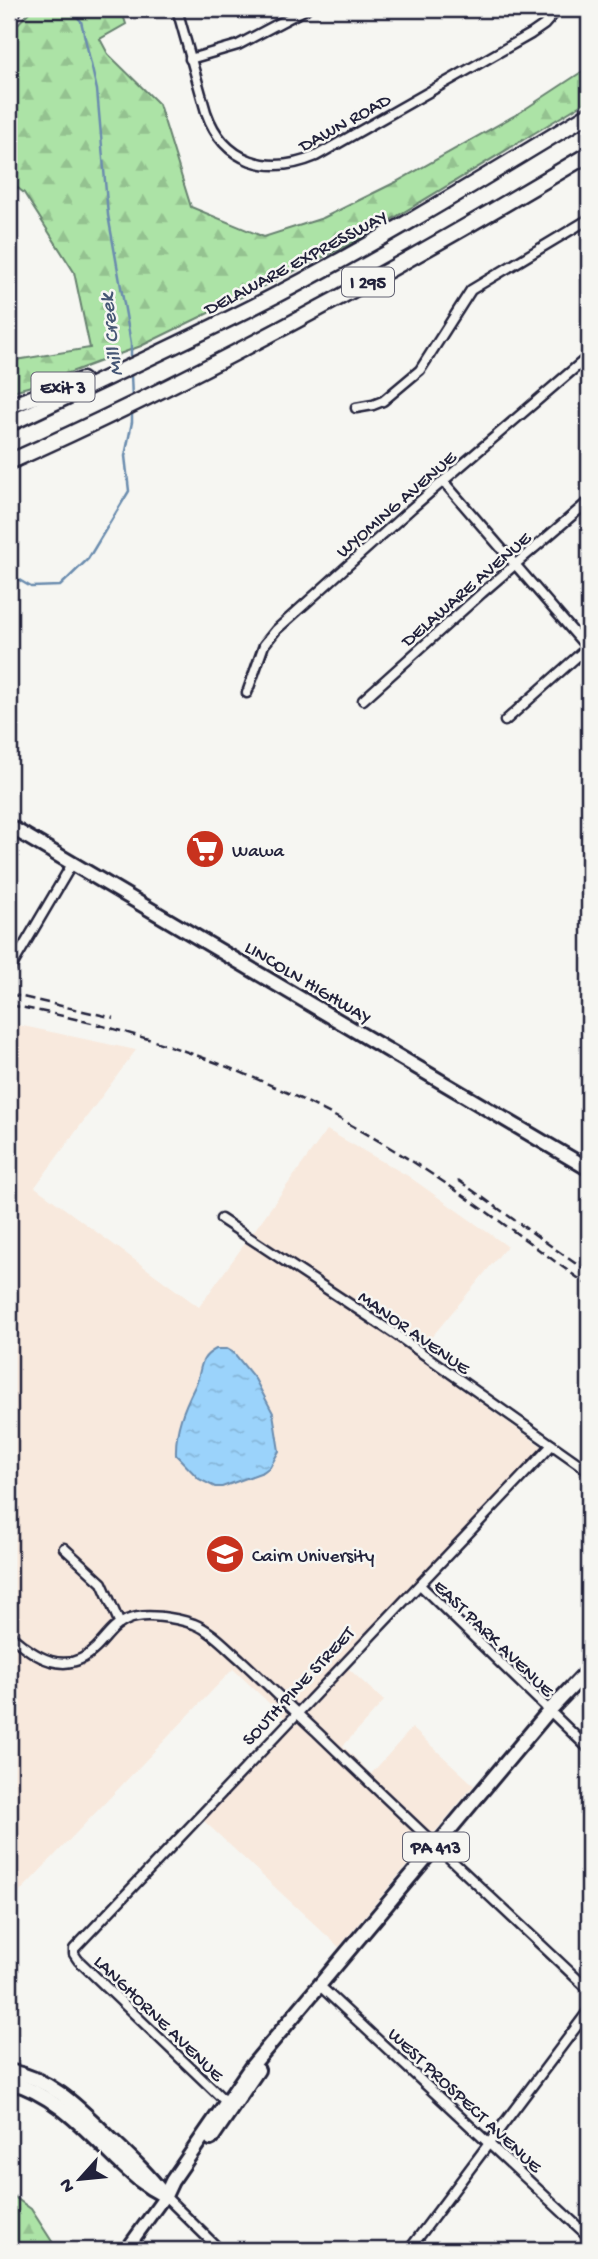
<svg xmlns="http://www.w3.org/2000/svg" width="598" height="2259" font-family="'Gochi Hand',sans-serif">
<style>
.built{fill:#f8e9dd}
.forest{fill:url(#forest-firs);stroke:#678270;stroke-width:2}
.water{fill:url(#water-ripples);stroke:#6b8cae;stroke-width:2}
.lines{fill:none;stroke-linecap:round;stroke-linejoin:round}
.stream{stroke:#6b8cae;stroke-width:2.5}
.street-casing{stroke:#22223b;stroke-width:13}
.secondary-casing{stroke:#22223b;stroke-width:16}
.primary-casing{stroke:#22223b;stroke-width:18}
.highway-casing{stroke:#22223b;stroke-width:19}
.street{stroke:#f6f6f2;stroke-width:8}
.secondary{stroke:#f6f6f2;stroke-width:10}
.primary{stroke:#f6f6f2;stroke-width:12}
.highway{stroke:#f6f6f2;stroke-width:14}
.rail{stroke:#22223b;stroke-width:2.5;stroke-dasharray:10 5;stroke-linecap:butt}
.labels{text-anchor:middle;stroke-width:5;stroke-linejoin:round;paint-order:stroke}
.shield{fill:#f6f6f2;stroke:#626272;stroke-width:2}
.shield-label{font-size:18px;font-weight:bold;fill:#22223b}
.street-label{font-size:19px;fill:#22223b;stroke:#f6f6f2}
.poi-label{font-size:19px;fill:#22223b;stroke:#f6f6f2;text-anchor:start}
.water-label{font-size:21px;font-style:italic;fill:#465775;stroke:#f6f6f2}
</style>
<defs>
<pattern id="forest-firs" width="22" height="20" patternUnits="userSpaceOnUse" patternTransform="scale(1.75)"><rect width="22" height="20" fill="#ace3a6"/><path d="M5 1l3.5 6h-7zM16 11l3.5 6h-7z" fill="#94c290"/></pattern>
<pattern id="water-ripples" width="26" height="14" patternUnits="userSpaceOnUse" patternTransform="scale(1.75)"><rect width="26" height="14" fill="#9bd3fb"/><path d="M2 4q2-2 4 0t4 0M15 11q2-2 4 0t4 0" fill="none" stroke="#85b5d8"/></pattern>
</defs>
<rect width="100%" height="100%" fill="#f6f6f2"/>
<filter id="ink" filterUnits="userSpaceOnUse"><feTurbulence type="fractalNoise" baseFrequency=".0143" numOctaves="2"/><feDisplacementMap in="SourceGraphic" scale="14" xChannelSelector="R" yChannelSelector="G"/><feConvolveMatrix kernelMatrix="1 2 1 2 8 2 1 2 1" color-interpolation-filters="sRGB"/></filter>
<g filter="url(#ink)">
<path class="built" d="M9,1023L136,1050L35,1187L199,1307L327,1130L408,1176L507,1246L416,1356L544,1448L339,1660L384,1701L343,1746L371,1774L412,1728L474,1785L339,1947L203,1820L288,1721L233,1669L11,1901L9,1898Z"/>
<g class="forest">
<path d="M32,9H121L126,24L100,39L108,54L159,104L191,207L264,237L323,218L396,182L519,113L589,67V100L356,241L141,346L39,384L9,392V361L90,348L74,272L24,193L9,181V24L14,28Z"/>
<path d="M9,2193L31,2209L53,2243L41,2248L9,2250Z"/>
</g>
<path class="water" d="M216,1349H227L234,1353L255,1379L273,1413L279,1451L270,1467L263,1472L222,1487H215L199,1479L176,1455C175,1429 184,1408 195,1386C203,1369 197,1359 216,1349Z"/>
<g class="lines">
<g class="stream">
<path d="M70,9L81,21L97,90L108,215L131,343V360"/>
<path d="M131,374L132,399"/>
<path d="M9,574L31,587L60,586L88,559L129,491L125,456L132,422V409"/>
</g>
<g class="street-casing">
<g id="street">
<path d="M177,9L206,112C224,163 269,176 316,156L531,34L544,25L558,9"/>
<path d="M190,59L238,45L306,9"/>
<path d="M356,408L373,405L383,401L420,370L471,290L589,219"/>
<path d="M443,481L589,650"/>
<path d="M247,693L264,645L276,630L413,507L589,356"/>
<path d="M363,700L482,593L589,501"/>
<path d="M505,721L589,646"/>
<path d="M9,971L72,864"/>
<path d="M221,1219L395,1334L589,1471"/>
<path d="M64,1548L102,1583L120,1624"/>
<path d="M420,1585L589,1749"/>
<path d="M9,1634C34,1657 66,1678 96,1648C106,1638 114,1625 127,1620C145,1612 176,1618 194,1624C212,1631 226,1647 240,1659C266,1683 291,1708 317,1732C407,1819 498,1904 589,1990"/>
<path d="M320,1986L589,2237"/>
<path d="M226,2102L78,1960L74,1954V1949L552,1445"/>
<path d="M165,2196L220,2250"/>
<path d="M409,2250L589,2010"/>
</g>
</g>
<g class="secondary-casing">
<path id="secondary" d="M126,2250L165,2196"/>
</g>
<g class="primary-casing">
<g id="primary">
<path d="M9,15L15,9"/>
<path d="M9,826L589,1169"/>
<path d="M9,2071C53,2079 81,2110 112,2140C131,2158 149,2175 165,2196"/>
<path d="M9,2082C54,2093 86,2130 118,2161C132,2174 144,2186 161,2194"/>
<path d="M211,2139L258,2070"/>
<path d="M165,2196L172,2181L251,2067L549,1711L589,1669"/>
</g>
</g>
<g class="highway-casing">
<g id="highway">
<path d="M9,406L82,380"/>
<path d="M9,424C85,388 163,352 239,314C359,254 474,184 589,114"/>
<path d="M9,462C209,373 401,267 589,154"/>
</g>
</g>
<use href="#street" class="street"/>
<use href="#secondary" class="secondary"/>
<use href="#primary" class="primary"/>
<use href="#highway" class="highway"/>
<g class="rail">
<path d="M9,994L114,1018"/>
<path d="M9,1005C141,1029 269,1075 384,1144C456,1187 522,1238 589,1286"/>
<path d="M458,1180L589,1273"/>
</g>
</g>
</g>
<defs>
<g id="supermarket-disc" transform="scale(2.0125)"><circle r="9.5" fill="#c8321e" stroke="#f6f6f2"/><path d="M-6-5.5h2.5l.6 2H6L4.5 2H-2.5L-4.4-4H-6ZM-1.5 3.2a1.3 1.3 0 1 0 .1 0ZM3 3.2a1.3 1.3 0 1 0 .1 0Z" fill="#fff"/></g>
<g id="university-disc" transform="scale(2.0125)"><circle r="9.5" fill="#c8321e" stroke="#f6f6f2"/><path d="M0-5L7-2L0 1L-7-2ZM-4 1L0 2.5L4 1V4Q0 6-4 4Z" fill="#fff"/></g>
</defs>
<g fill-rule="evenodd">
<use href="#supermarket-disc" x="205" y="849"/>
<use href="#university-disc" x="225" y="1554"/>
</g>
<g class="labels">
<g class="shield">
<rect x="342" y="267.5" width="52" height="29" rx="5"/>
<rect x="31.5" y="372.5" width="63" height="29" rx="5"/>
<rect x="403" y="1832.5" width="66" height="29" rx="5"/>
</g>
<g class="shield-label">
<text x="368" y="288">I 295</text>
<text x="63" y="393">Exit 3</text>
<text x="436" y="1853">PA 413</text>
</g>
<g class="street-label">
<text transform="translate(344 121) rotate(-29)" y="7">DAWN ROAD</text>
<text transform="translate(295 261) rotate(-28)" y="7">DELAWARE EXPRESSWAY</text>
<text transform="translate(395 503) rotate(-41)" y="7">WYOMING AVENUE</text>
<text transform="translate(465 588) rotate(-41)" y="7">DELAWARE AVENUE</text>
<text transform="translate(309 981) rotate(31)" y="7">LINCOLN HIGHWAY</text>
<text transform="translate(415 1331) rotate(35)" y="7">MANOR AVENUE</text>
<text transform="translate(495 1637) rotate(44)" y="7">EAST PARK AVENUE</text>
<text transform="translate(297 1685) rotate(-47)" y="7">SOUTH PINE STREET</text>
<text transform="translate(160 2017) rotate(44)" y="7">LANGHORNE AVENUE</text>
<text transform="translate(466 2099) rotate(43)" y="7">WEST PROSPECT AVENUE</text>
</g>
<g class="poi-label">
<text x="232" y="856">Wawa</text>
<text x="252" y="1561">Cairn University</text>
</g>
<g class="water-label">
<text transform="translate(110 335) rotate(-97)" y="7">Mill Creek</text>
</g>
</g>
<rect width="598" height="2259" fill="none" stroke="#f6f6f2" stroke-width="35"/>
<rect x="18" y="18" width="563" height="2224" fill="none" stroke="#22223b" stroke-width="2.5" filter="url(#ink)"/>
<g transform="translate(80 2179) rotate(243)" stroke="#f6f6f2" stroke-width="5" paint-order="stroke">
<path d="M0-5L12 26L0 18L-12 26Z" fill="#22223b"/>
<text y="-10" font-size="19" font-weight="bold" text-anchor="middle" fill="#22223b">N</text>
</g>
</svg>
